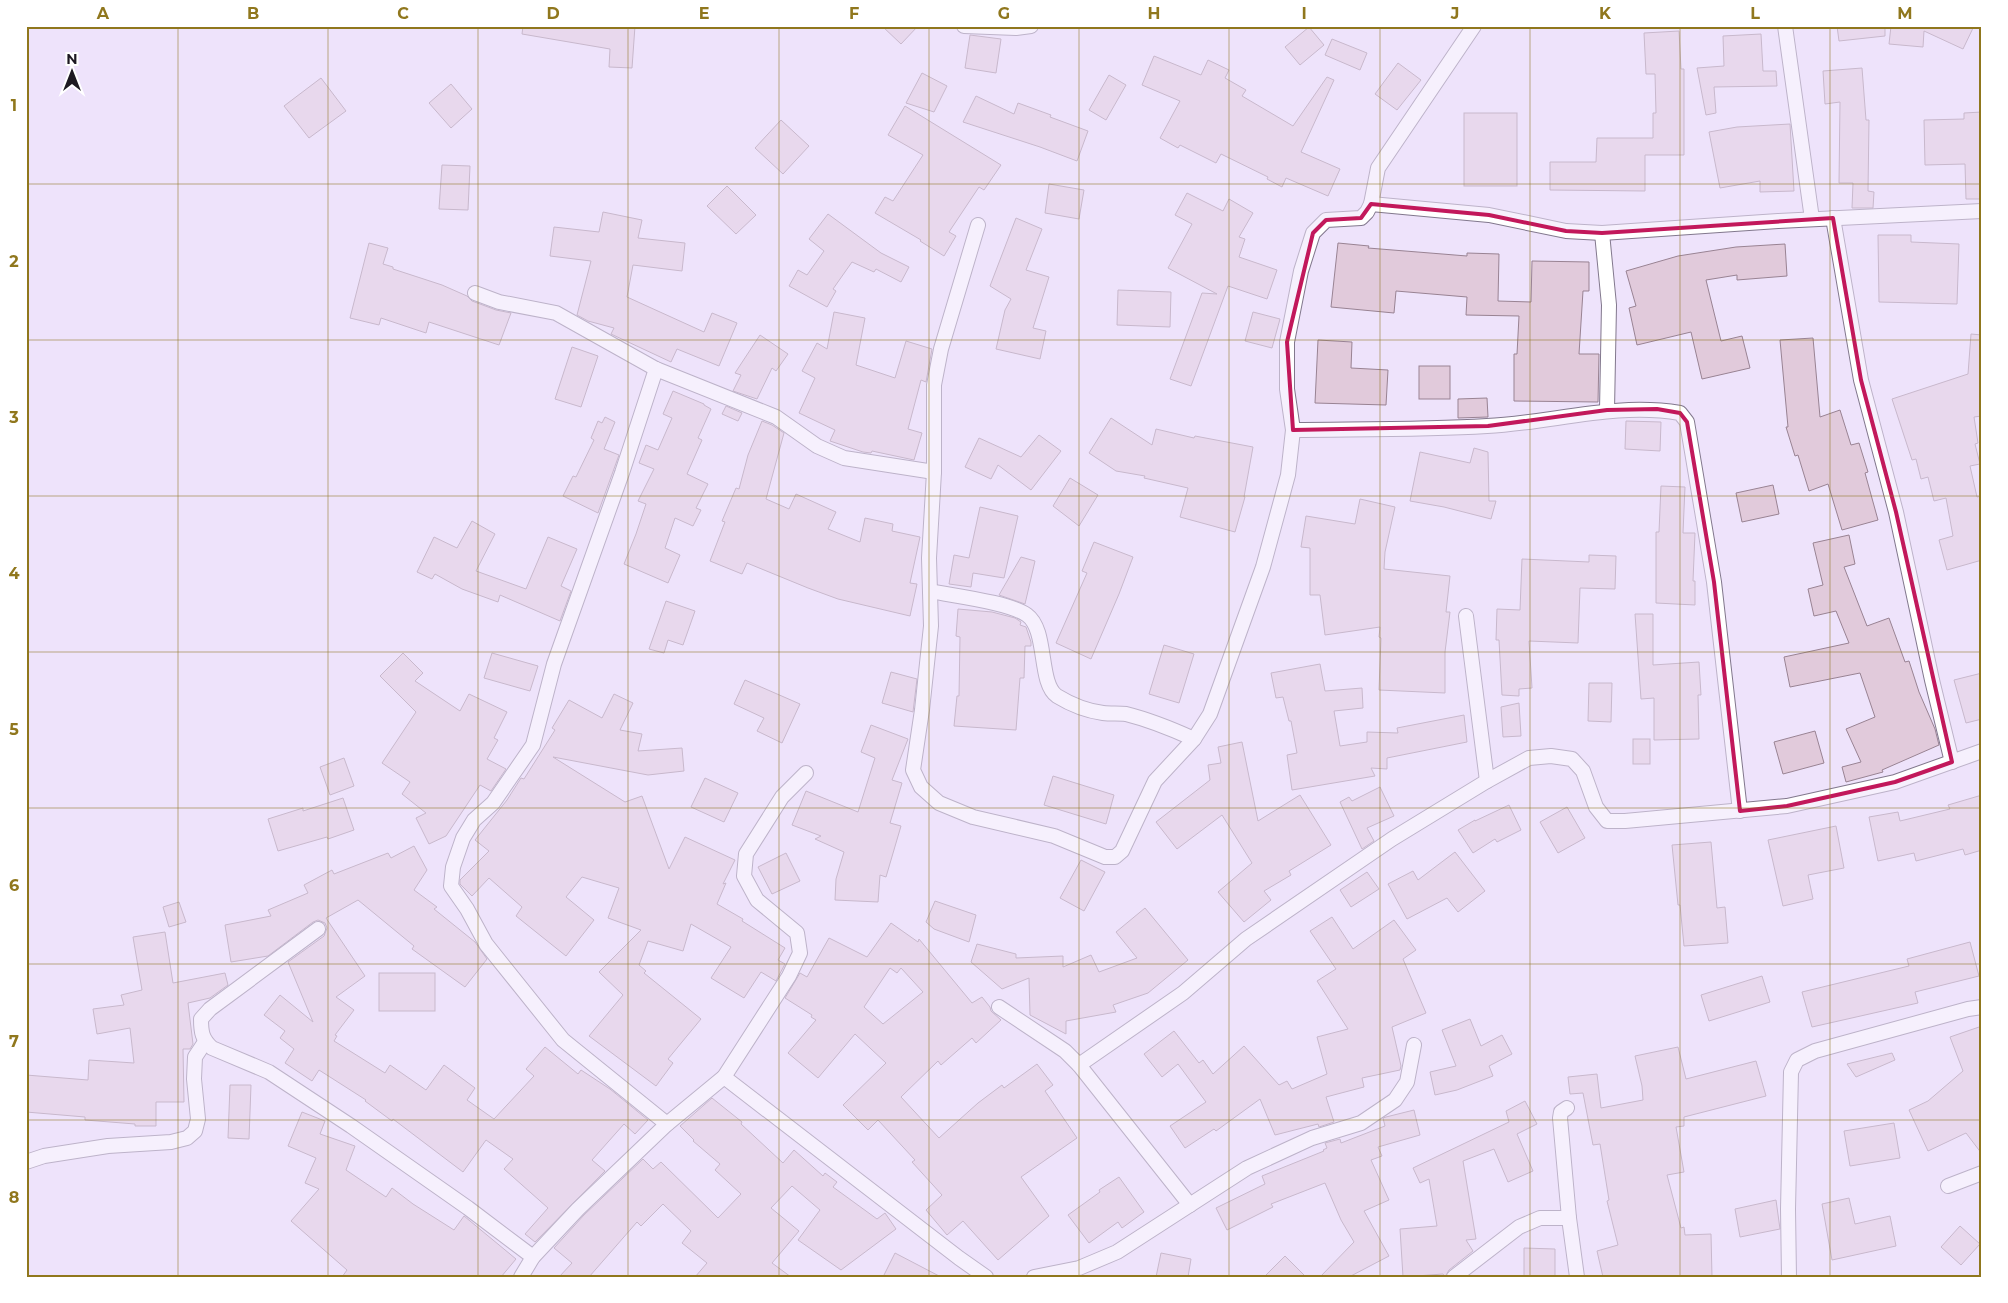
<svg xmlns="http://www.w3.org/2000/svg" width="2008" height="1303" font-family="Montserrat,sans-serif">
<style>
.building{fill:#e1cadb;stroke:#998393;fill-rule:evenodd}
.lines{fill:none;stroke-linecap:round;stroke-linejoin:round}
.minor-casing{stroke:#82788d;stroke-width:16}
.minor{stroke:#fff;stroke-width:14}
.marked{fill:none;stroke:#c2185b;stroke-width:4;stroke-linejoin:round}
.grid{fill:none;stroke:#90771d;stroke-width:1;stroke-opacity:0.55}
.neatline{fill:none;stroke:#90771d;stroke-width:2}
.grid-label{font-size:16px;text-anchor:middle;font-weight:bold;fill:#90771d}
</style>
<rect width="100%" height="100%" fill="#eee3fb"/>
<g class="building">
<path d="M523,26H635L632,68L609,67L610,49L522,34Z"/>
<path d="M882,26H918L901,44Z"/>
<path d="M1837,26H1885V36L1839,41Z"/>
<path d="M1891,26H1974L1963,49L1924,31L1923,47L1889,44Z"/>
<path d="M1309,27L1324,45L1300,65L1285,47Z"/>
<path d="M1679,31L1681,69H1684V155H1645V191L1550,190V162H1596L1597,138H1653V113H1656L1655,74H1646L1644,33Z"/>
<path d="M1761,34L1763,71H1776L1777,86L1714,87L1716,113L1706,115L1697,68L1724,66L1723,36Z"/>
<path d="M970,35L1001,39L996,73L965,68Z"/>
<path d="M1332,39L1367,53L1360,70L1325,55Z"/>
<path d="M1154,56L1201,75L1208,60L1229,70L1225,78L1246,90L1242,96L1293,126L1327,77L1334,80L1301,152L1340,169L1328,196L1286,178L1282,187L1267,179L1268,177L1221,154L1216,163L1180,145L1178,148L1160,138L1180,101L1142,85Z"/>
<path d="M1398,63L1421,80L1397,110L1375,94Z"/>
<path d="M1862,68L1866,120H1869L1868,191L1874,192L1873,208H1852L1853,183H1839L1840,102L1825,104L1823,71Z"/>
<path d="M922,73L947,86L934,112L906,103Z"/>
<path d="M1109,75L1126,85L1106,120L1089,110Z"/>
<path d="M321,78L346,111L309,138L284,106Z"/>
<path d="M451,84L472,109L451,128L429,103Z"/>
<path d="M976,96L1014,114L1018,103L1051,115L1050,117L1088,131L1077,161L1040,147L963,122Z"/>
<path d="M905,106L1001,165L984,190L979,187L949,232L956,236L944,256L920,241L921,240L875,213L885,197L893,201L923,155L888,135Z"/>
<path d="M1982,112V199H1966L1965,164L1925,165L1924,120L1964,119V113Z"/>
<rect x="1464" y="113" width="53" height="73"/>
<path d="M781,120L809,146L783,174L755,148Z"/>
<path d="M1790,124L1794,191L1760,192V181L1720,188L1709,132L1737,127Z"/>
<path d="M442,165L470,166L468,210L439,209Z"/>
<path d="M1049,184L1084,190L1079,219L1045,213Z"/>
<path d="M727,186L756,215L736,234L707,206Z"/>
<path d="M1187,193L1223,211L1229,199L1253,213L1239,237L1245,239L1239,257L1277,270L1267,299L1228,286L1191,386L1170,379L1202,293L1217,294L1168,268L1192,224L1175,215Z"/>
<path d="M603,212L642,220L638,238L685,243L682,271L633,265L627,297L704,332L712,313L737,323L719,366L677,349L671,362L611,334L614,328L588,321L577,315L591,261L550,256L554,227L599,232Z"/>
<path d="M828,214L881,253L909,267L901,282L876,269L874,272L852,262L833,289L836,291L827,307L789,286L798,270L807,275L824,251L809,239Z"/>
<path d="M1016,218L1042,229L1026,270L1049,277L1033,328L1046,331L1040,359L996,349L1005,310L1011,299L990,286Z"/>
<path d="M1878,235H1911V242L1959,244L1957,304L1879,302Z"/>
<path d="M369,243L388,248L383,264L393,267V269L442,285L467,296L472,301L496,310L511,313L499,345L429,322L426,333L381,318L379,325L350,318Z"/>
<path d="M1338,243L1369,246L1368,248L1467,256V253L1499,254L1498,301L1531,302L1532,261L1589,262V291H1583L1579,354H1599L1598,402L1514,401V354H1517L1519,316L1466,315L1467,297L1396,291L1394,313L1331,307Z"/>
<path d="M1785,244L1787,276L1737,280V275L1706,280L1721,341L1742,336L1750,368L1702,379L1691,332L1637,345L1629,308L1636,306L1626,271L1678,256L1736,247Z"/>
<path d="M1118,290L1171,292L1170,327L1117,325Z"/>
<path d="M834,312L865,318L856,365L895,378L906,341L932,349L926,382L921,380L908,429L922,433L914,460L872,451L871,453L863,452L830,441L835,430L799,413L815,378L802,371L817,343L827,349Z"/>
<path d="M1253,312L1280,319L1272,348L1245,341Z"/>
<path d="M1971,334L1982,335V416L1974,417L1978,443L1975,444L1980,464L1970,466L1977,497L1982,496V560L1947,570L1939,540L1953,536L1946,498L1934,501L1928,477L1921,479L1916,459L1912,460L1892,399L1968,374Z"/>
<path d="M760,335L788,354L776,371L772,368L757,399L733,391L741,375L735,373Z"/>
<path d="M1813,338L1820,417L1840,410L1851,445L1859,443L1868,472L1865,473L1878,520L1842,530L1828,484L1809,491L1798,455L1795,456L1786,427H1788L1780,340Z"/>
<path d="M1318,340L1352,342L1351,368L1388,370L1386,405L1315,403Z"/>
<path d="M572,347L598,356L581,407L555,399Z"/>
<rect x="1419" y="366" width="31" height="33"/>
<path d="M673,391L704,404V405L711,409L698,438L702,440L687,474L708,484L696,508L701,510L693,526L675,518L665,548L680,555L668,583L624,564L636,534L646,504L638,501L654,469L639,463L646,445L658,450L672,418L663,414Z"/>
<path d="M1487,398L1488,417L1458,418V399Z"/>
<path d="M726,406L742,413L738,421L722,414Z"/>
<path d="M605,417L615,422L604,449L619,455L598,513L563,496L573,476L576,477L594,440L591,438L598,421L602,423Z"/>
<path d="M1111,418L1152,445L1156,429L1194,438L1195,436L1253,447L1244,497H1245L1235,532L1180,517L1188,488L1144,478L1145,476L1116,471L1089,453Z"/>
<path d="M762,421L772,425L784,433L766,499L789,509L796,494L836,512L828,529L860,542L865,518L893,524L892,531L920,537L910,583L917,584L910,616L838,599L808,588L747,563L742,574L710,561L725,522L722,521L736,488L739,489L748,455Z"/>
<path d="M1626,421L1661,422L1660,451L1625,449Z"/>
<path d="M1039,435L1061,451L1031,490L998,465L991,479L965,467L979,438L1021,457Z"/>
<path d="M1474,448L1488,452L1489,501H1496L1491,519L1444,507L1410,501L1420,452L1470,463Z"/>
<path d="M1070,478L1098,495L1079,526L1053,506Z"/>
<path d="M1773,485L1779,514L1742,522L1736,493Z"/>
<path d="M1661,486L1685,487L1683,533H1695L1693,581H1695V605L1656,603V532H1659Z"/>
<path d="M1360,499L1395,507L1385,552L1384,569L1450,576L1446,612H1450L1445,652V693L1379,690L1381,638L1379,637L1380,627L1325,635L1320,595H1310V548L1301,547L1306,516L1355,524Z"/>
<path d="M980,507L1018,516L1004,578L973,573L971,587L949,584L954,555L969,558Z"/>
<path d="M472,521L495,534L476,571L526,589L548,537L577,549L561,586L571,591L560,621L500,595L498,602L462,589L435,574L432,579L417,572L434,537L457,548Z"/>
<path d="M1849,535L1855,564L1844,567L1867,626L1889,618L1905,662L1909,661L1919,692L1935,729L1939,745L1882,770L1883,772L1846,782L1842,767L1861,762L1846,729L1875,717L1860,673L1790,687L1784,657L1849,643L1836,611L1814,616L1808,589L1823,585L1813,543Z"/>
<path d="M1094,542L1133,557L1119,594L1091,659L1056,643L1087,573L1082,571Z"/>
<path d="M1589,555L1616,556L1615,589L1580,588L1578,643L1529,641L1532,688L1519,689V696L1502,695L1499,640H1496L1497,609L1520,610L1522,559L1589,562Z"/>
<path d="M1021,557L1035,561L1025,604L999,595Z"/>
<path d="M666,601L695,611L683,645L668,640L664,653L649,649Z"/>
<path d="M958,609L992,612L1015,618L1021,622L1020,625L1026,627L1031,642V646H1025L1024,678H1020L1016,730L954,726L957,696H959L960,637L956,636Z"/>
<path d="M1635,614H1653V665L1699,662L1701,695H1698L1699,739L1654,740V698L1641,699Z"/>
<path d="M1164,645L1194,654L1179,703L1149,694Z"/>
<path d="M403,653L423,673L415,681L460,711L469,694L507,712L494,738L498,740L487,759L506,769L491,791L480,785L446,836L429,844L416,818L426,813L402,794L410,782L382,763L416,712L380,676Z"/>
<path d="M492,653L538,666L530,691L484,678Z"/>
<path d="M1320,664L1325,691L1362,688L1363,708L1334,711L1340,746L1367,742V732L1398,733L1397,728L1464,715L1467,742L1387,758V769L1371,768L1375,776L1292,790L1287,755L1297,753L1291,721H1289L1283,697L1276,698L1271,673Z"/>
<path d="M891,672L917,679L913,712L882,703Z"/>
<path d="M1982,673V719L1966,723L1954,680Z"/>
<path d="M745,680L800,704L782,743L757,731L764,718L734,704Z"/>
<path d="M1589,683H1612L1611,722L1588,721Z"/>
<path d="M614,694L633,703L620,730L642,734L638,751L682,748L684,771L648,775L553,757L625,802L642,796L669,869L685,837L735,860L723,884L726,883L717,904L743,919L742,921L785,948L778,960L785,964L776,981L761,972L744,998L711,978L731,947L691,924L683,951L648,941L639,965L646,971L644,973L701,1019L668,1059L673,1063L656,1086L589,1036L623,995L599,972L641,930L608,918L619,888L582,877L566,897L594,920L566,956L516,916L522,907L489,878L472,896L460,884V880L489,851L475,840L507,800L521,778L524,779L555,730L552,728L569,700L602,718Z"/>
<path d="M1519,703L1521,736L1503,737L1501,707Z"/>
<path d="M871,725L908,739L892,780L902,783L890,823L901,826L886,877L880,875L878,902L835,900L836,879L844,852L815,839L821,836L792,825L806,791L858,812L875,758L861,752Z"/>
<path d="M1815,731L1824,763L1783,774L1774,742Z"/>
<rect x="1633" y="739" width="17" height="25"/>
<path d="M1242,742L1258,821L1300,795L1331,845L1289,871L1291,875L1264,891L1271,900L1244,922L1218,892L1252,863L1222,815L1177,849L1156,822L1210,780L1208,765L1221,763L1218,747Z"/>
<path d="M344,758L354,786L330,795L320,767Z"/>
<path d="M1053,776L1114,795L1106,824L1044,805Z"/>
<path d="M705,778L738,793L724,822L691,807Z"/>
<path d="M1380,787L1394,816L1367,828L1374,841L1362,849L1340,802L1349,797L1352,801Z"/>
<path d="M1982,795V850L1965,855L1963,849L1916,861L1914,853L1878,861L1869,817L1898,812L1900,821L1950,809L1948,805Z"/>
<path d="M343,798L354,830L328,839L327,837L278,851L268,819L303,808V811Z"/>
<path d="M1509,805L1521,830L1497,842L1495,839L1473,853L1458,830L1475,820V821Z"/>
<path d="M1567,807L1585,838L1558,853L1540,822Z"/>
<path d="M1836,826L1844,868L1808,875L1813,899L1783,906L1768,840Z"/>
<path d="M1711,842L1717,908L1725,907L1728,943L1684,946L1680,905H1678L1672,845Z"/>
<path d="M414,846L427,870L414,890L437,907L434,909L475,942L487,959L465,987L412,949L414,946L358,900L326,918L365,976L336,997L354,1010L335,1035L337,1036L334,1041L385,1073L390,1065L426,1090L444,1065L475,1088L467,1100L494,1119L534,1076L526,1069L545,1047L578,1074L581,1070L610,1089L648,1120L635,1134L624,1124L592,1160L605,1171L535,1242L525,1234L548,1208L504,1169L513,1159L486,1140L463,1172L393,1119L392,1121L365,1101L366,1100L319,1070L312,1081L285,1063L294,1049L280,1038L285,1031L264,1015L280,995L313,1022L288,962L324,936L327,928L325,923L318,920L313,922L268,956L231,962L225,925L271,916L268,910L308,893L304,885L332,870L334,874L388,853L391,858Z"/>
<path d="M1455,852L1485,891L1458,912L1447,898L1407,919L1388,884L1413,871L1418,880Z"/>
<path d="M786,853L800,881L772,894L758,867Z"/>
<path d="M1081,860L1105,872L1084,911L1060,898Z"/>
<path d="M1367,872L1379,889L1351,907L1340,890Z"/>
<path d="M935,901L976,915L969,942L934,929L926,922Z"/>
<path d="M179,902L186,922L169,927L163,907Z"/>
<path d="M1145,908L1188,960L1148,993L1113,1005L1116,1012L1066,1021V1034L1030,1015L1029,978L1002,989L971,962L977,944L1016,954V958L1063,956V967L1091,955L1099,972L1137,958L1116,932Z"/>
<path d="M1332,917L1353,949L1394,920L1416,950L1403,959L1426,1013L1392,1027L1401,1066L1400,1070L1362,1078L1364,1087L1326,1097L1334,1122L1319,1127L1318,1124L1275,1135L1260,1099L1216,1131L1214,1129L1185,1148L1170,1126L1206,1102L1178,1064L1162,1077L1144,1054L1174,1031L1199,1063L1203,1060L1213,1074L1244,1046L1279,1085L1287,1081L1292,1089L1327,1074L1317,1037L1348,1029L1317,981L1336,969L1310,931Z"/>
<path d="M891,923L918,942L919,939L972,1003L982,997L990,1007L991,1011L1001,1020L976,1043L972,1038L941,1065L938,1061L901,1097L939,1138L978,1103L1002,1085L1004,1088L1037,1064L1053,1085L1045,1091L1077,1138L1021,1177L1049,1216L998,1260L963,1221L947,1235L926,1210L942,1195L912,1162L915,1160L878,1120L868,1130L843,1105L886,1063L855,1034L818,1078L788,1053L816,1020L811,1017L812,1015L785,998L800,973L807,977L829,938L867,957ZM890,968L897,973L901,968L923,992L883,1024L864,1007Z"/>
<path d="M165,932L173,983L225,973L228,985L210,998L188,1003L193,1044L190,1049H183L184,1102H156V1126H135V1124L85,1120V1117L26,1112V1075L88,1080L89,1060L134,1063L130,1028L97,1034L93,1009L124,1005L121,995L142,990L133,937Z"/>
<path d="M1970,942L1979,976L1915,992L1918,1003L1812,1027L1802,992L1909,966L1907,959Z"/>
<rect x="379" y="973" width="56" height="38"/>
<path d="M1762,976L1770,1002L1709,1021L1701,995Z"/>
<path d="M1470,1019L1481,1046L1502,1035L1512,1054L1489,1066L1493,1076L1457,1090L1435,1095L1430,1072L1456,1066L1442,1030Z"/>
<path d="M1982,1026V1154L1966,1133L1928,1151L1909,1110L1928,1101L1963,1071L1950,1037Z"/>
<path d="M1678,1047L1686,1079L1756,1061L1766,1096L1684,1117V1126L1676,1127L1684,1172L1667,1175L1681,1228L1684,1227L1685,1235L1711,1234L1712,1277H1603L1597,1251L1618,1245L1607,1201L1609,1200L1600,1144L1593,1145L1583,1093L1570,1094L1568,1077L1597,1074L1601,1108L1643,1100L1642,1086L1635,1056Z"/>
<path d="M1892,1053L1895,1060L1856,1077L1847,1064Z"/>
<path d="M230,1085H251L249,1139L228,1138Z"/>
<path d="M712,1098L742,1122L741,1124L783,1163L794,1150L823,1176L825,1173L837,1182L833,1187L877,1219L885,1213L896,1229L841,1270L798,1240L820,1210L792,1186L771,1208L799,1231L772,1263L791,1277H695L707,1263L682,1243L691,1231L663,1204L641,1226L637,1222L589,1277H559L572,1263L554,1248L584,1215L643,1159L653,1169L661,1162L718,1218L741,1194L715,1170L720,1164L693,1141L694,1140L680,1126Z"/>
<path d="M1525,1101L1537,1124L1517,1134L1533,1171L1508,1182L1494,1149L1463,1161L1476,1239L1466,1240L1473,1251L1449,1270L1445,1277L1443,1274L1403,1277L1400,1229L1437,1226L1429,1179L1420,1183L1413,1168L1509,1122L1506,1111Z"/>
<path d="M1414,1110L1420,1135L1378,1147L1382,1156L1371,1160L1389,1200L1364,1211L1389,1256L1349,1277H1320L1354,1242L1341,1220L1325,1183L1271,1204L1273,1207L1227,1230L1216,1208L1265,1184L1262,1176L1324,1151L1323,1150L1327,1148L1325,1143L1340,1139L1341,1143L1385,1126L1383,1118L1386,1117Z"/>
<path d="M302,1112L325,1121L320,1134L355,1146L346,1170L386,1197L392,1188L413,1204L454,1230L464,1216L516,1259L501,1277H342L347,1270L291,1221L319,1189L305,1183L316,1158L288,1146Z"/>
<path d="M1894,1123L1900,1158L1850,1166L1844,1131Z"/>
<path d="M1119,1177L1144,1212L1122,1228L1118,1222L1089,1243L1068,1215L1100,1192L1099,1190Z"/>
<path d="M1849,1198L1855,1224L1890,1216L1896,1246L1832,1260L1822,1204Z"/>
<path d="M1776,1200L1780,1229L1740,1237L1735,1209Z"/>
<path d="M1960,1226L1980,1244L1961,1265L1941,1247Z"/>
<path d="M1524,1248L1555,1249V1277H1524Z"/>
<path d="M895,1253L941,1277H883Z"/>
<path d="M1161,1253L1191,1259L1188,1277H1156Z"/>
<path d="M1285,1256L1306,1277H1264Z"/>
</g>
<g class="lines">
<g class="minor-casing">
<g id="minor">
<path d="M964,26L1016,28L1031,26"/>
<path d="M1785,26L1812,219"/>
<path d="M1371,204L1489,215L1566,231L1602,233L1778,221L1982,211"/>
<path d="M1833,218L1861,380L1896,512L1932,680L1952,762"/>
<path d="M978,225L941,349L934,385V472L929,558L931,626L922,710L913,770L921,787L939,803L973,817L1054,836L1105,857H1115L1122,851L1155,781L1194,739L1210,714L1263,567L1288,475L1293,430L1287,389V342L1301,271L1313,233L1326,220L1361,218L1367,212L1371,204L1378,168L1474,26"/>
<path d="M1602,233L1609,305L1607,410"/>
<path d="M475,293L499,302L556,313L656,369L776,417L817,446L844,458L934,472"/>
<path d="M656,369L622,473L554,664L533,745L493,803L474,820L463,838L453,867L451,886L467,909L486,944L563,1040L667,1124"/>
<path d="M1293,430C1357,429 1422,430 1487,426C1552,423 1614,402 1680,413L1687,422L1714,582L1740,811"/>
<path d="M930,591C954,596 1008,602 1027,615C1048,630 1038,683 1057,696C1070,704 1088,711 1103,713C1111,714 1119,713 1126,714C1150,720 1172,729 1194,739"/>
<path d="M1466,616L1487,781"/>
<path d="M318,929L210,1009L201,1019C201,1032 202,1039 212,1048L269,1072L351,1126L468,1208L533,1257"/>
<path d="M999,1007L1065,1051L1079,1065L1190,1205"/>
<path d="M1079,1065L1183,993L1246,939L1392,839L1487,781L1529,758L1551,756L1572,759L1583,771L1596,807L1607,821H1625L1787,806L1895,782L1982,751"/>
<path d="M724,1077L959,1258L986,1277"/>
<path d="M1567,1108L1561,1112L1560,1118L1569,1218L1577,1277"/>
<path d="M26,1162L44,1156L108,1146L171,1142L187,1138L195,1131L198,1119L194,1079L195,1057L205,1042"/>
<path d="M1948,1186L1982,1173"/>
<path d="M521,1277L533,1257L578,1209L667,1124L724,1077L789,976L800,953L797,933L757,900L744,876L746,854L782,797L806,773"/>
<path d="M1034,1277L1079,1268L1117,1252L1247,1168L1312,1138L1361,1123L1395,1100L1407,1082L1414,1045"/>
<path d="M1454,1277L1519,1227L1540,1218H1569"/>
<path d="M1789,1277L1788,1209L1791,1072L1797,1060L1815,1051L1968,1009L1982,1007"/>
</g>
</g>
<use href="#minor" class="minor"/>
</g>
<path d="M0 0H2008V1303H0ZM1371,204L1489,215L1566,231L1602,233L1833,218L1861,380L1896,512L1952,762L1895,782L1787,806L1740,811L1714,582L1687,422L1680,413L1657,409L1607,410L1488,426L1293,430L1287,342L1313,233L1326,220L1361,218Z" fill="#eee3fb" fill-opacity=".55" fill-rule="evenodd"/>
<path class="marked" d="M1371,204L1489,215L1566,231L1602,233L1833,218L1861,380L1896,512L1952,762L1895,782L1787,806L1740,811L1714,582L1687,422L1680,413L1657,409L1607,410L1488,426L1293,430L1287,342L1313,233L1326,220L1361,218Z"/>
<path class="grid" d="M178,26V1277M328,26V1277M478,26V1277M628,26V1277M779,26V1277M929,26V1277M1079,26V1277M1229,26V1277M1380,26V1277M1530,26V1277M1680,26V1277M1830,26V1277M26,184H1982M26,340H1982M26,496H1982M26,652H1982M26,808H1982M26,964H1982M26,1120H1982"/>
<rect width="2008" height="1303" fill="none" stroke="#ffffff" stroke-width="55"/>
<g transform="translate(72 72)" stroke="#ffffff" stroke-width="4" paint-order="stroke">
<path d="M0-4L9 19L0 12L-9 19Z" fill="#1d1921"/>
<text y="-8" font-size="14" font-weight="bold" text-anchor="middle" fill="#1d1921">N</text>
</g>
<rect x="28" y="28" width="1952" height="1248" class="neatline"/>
<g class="grid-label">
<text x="103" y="19">A</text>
<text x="253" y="19">B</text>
<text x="403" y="19">C</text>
<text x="553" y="19">D</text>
<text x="704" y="19">E</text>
<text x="854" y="19">F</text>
<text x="1004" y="19">G</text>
<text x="1154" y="19">H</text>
<text x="1304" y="19">I</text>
<text x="1455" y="19">J</text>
<text x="1605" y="19">K</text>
<text x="1755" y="19">L</text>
<text x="1905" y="19">M</text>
<text x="14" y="111">1</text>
<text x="14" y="267">2</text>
<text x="14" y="423">3</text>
<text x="14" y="579">4</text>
<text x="14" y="735">5</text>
<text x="14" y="891">6</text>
<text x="14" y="1047">7</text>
<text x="14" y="1203">8</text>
</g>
</svg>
